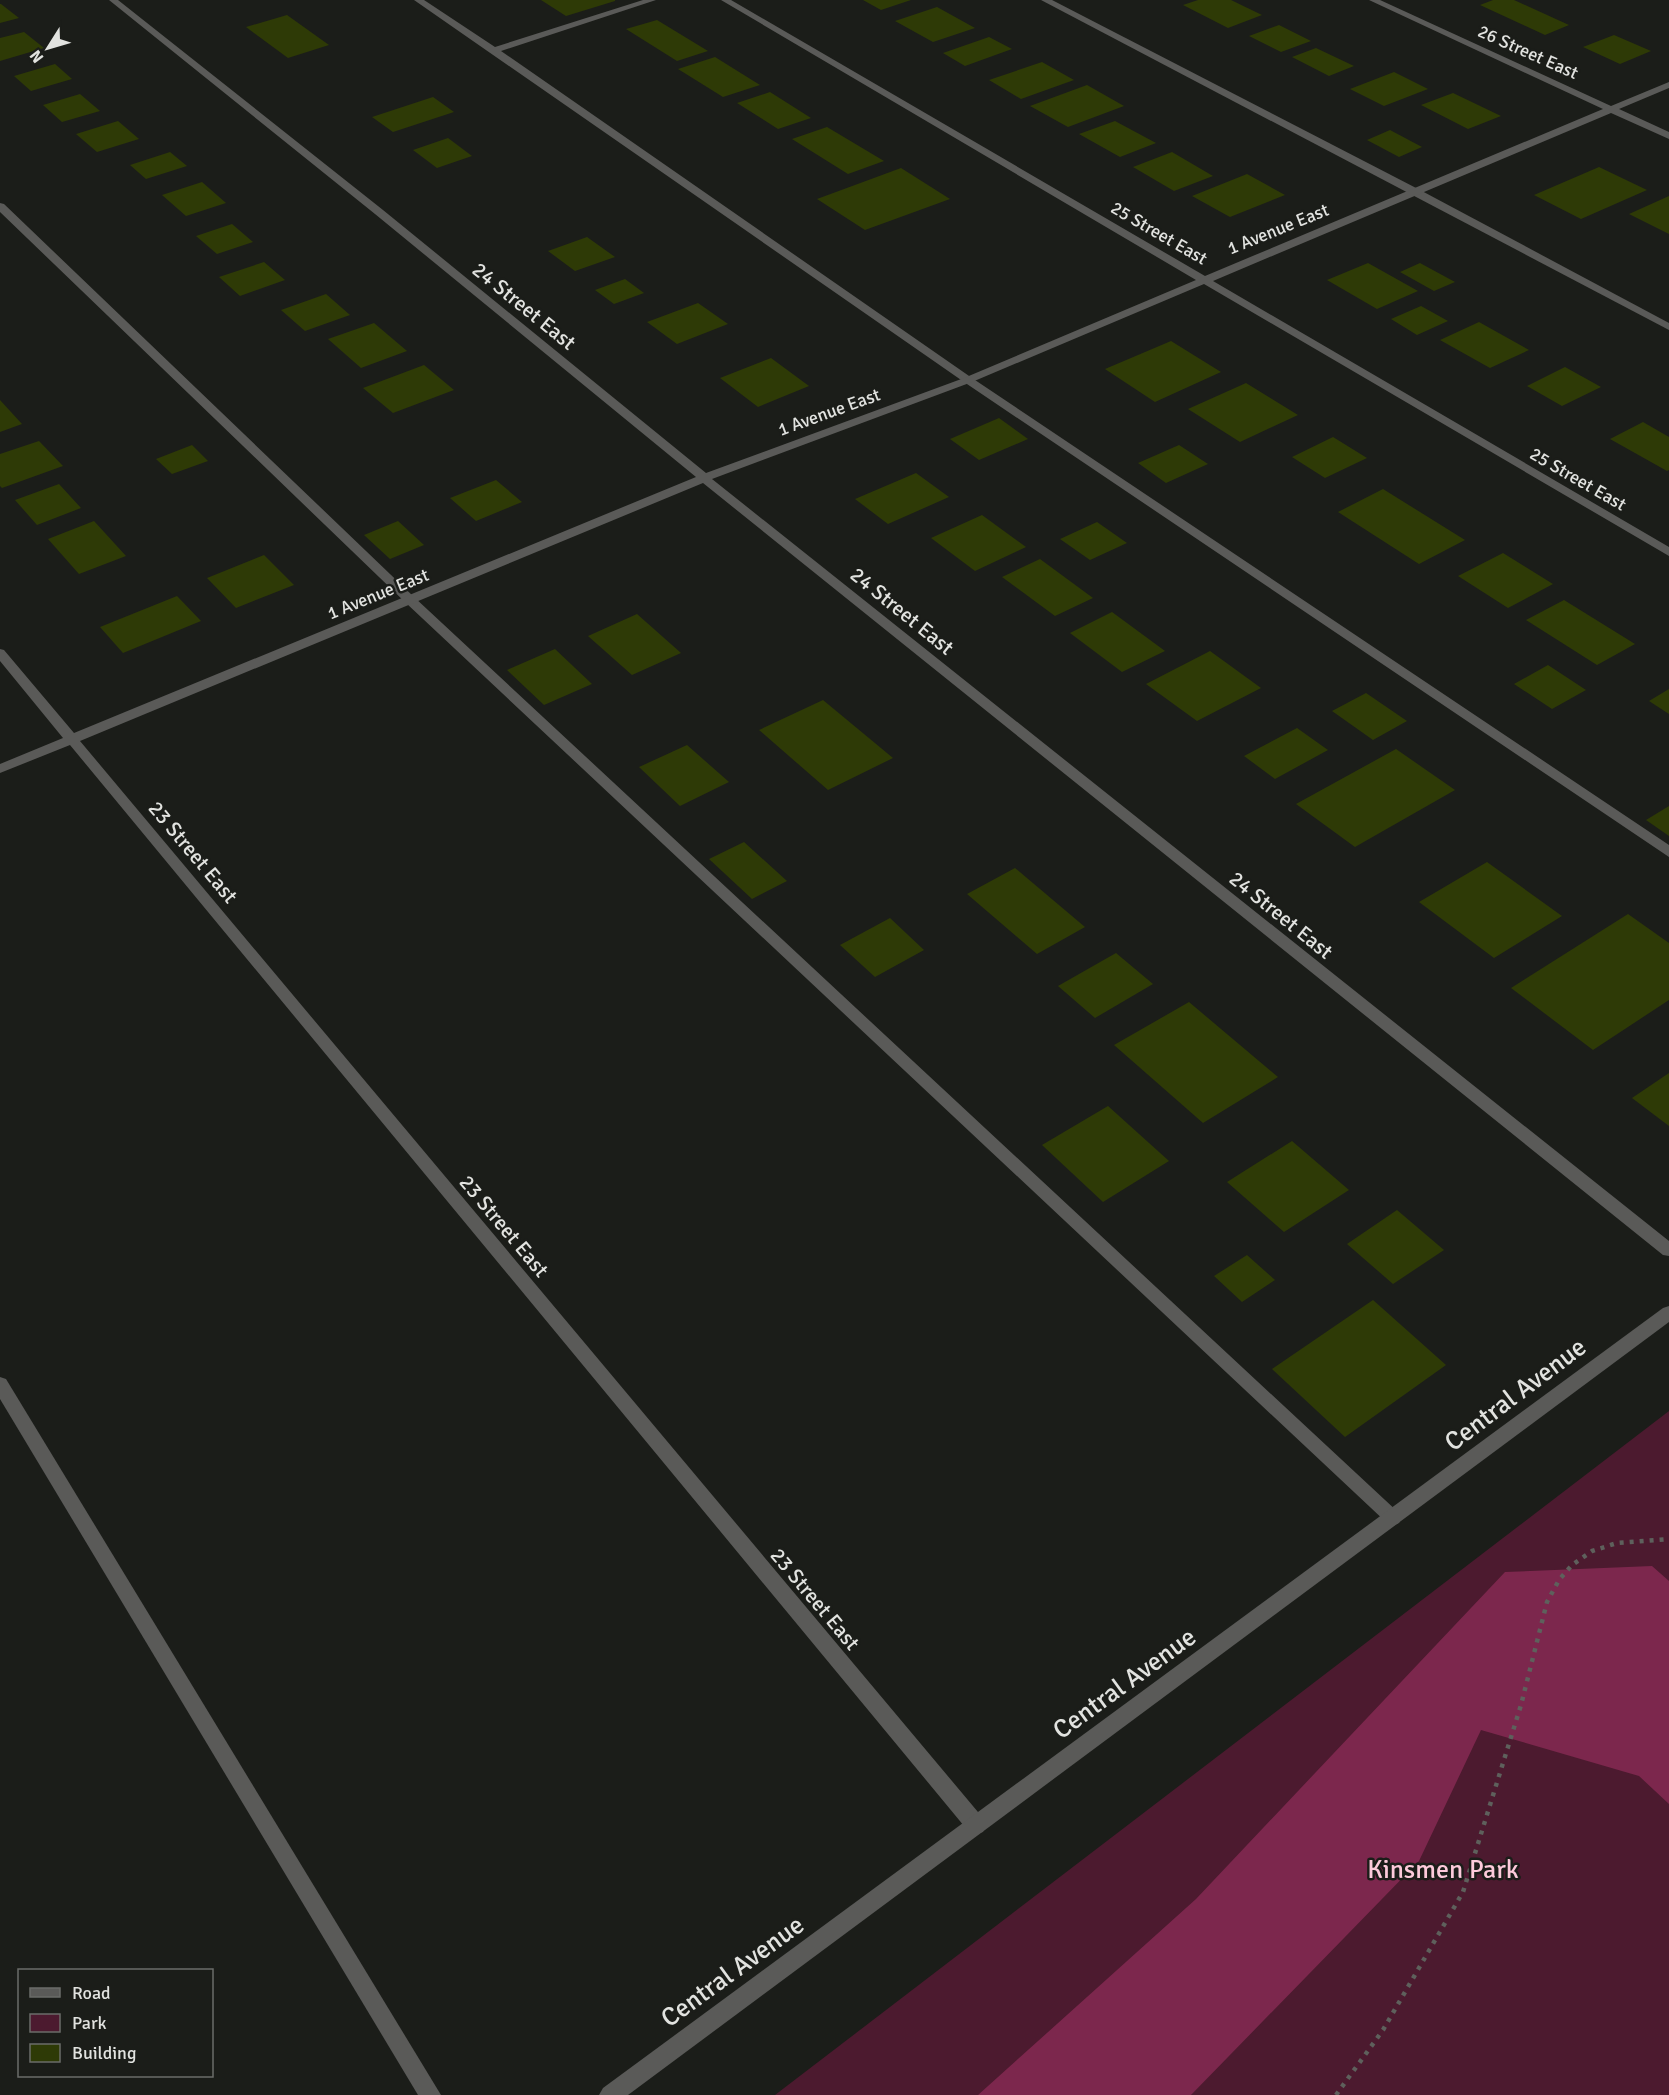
<svg xmlns="http://www.w3.org/2000/svg" width="1669" height="2095" font-family="Signika,sans-serif">
<style>
.green{fill:#4c1a2f}
.forest{fill:#7c274d}
.building{fill:#2e3a06}
.lines{fill:none;stroke-linecap:round;stroke-linejoin:round}
.path{stroke:#5e605c;stroke-width:4.5;stroke-dasharray:4 6;stroke-linecap:butt}
.service{fill:#5a5a58;fill-rule:evenodd}
.minor{fill:#5a5a58;fill-rule:evenodd}
.tertiary{fill:#5a5a58;fill-rule:evenodd}
.labels{text-anchor:middle;stroke-width:5;stroke-linejoin:round;paint-order:stroke}
.far-street-label{font-size:18px;fill:#e2e3e0;stroke:#1b1d19}
.street-label{font-size:21px;fill:#e2e3e0;stroke:#1b1d19}
.near-street-label{font-size:26px;fill:#e2e3e0;stroke:#1b1d19}
.near-park-label{font-size:26px;fill:#fdcadb;stroke:#1b1d19}
</style>
<rect width="100%" height="100%" fill="#1b1d19"/>
<path class="green" d="M1669,1411V2095H775Z"/>
<path class="forest" d="M1652,1566L1669,1581V1804L1639,1776L1481,1730L1419,1861L1191,2095H978L1196,1899L1505,1572Z"/>
<g class="building">
<path d="M541,0H615V1L566,16Z"/>
<path d="M863,0H911L881,10Z"/>
<path d="M1198,0H1231L1262,15L1228,28L1183,5Z"/>
<path d="M1493,0H1514L1569,25L1545,35L1480,5Z"/>
<path d="M0,4H1L19,18L0,23Z"/>
<path d="M937,7L975,28L933,42L895,21Z"/>
<path d="M287,15L329,45L288,58L246,27Z"/>
<path d="M657,20L708,51L677,61L626,29Z"/>
<path d="M1279,25L1311,41L1281,52L1249,36Z"/>
<path d="M24,32L44,48L0,61V38Z"/>
<path d="M1614,35L1651,51L1620,64L1583,47Z"/>
<path d="M989,37L1012,49L965,66L943,53Z"/>
<path d="M1316,48L1354,66L1329,76L1292,57Z"/>
<path d="M715,57L760,85L723,97L678,69Z"/>
<path d="M1042,62L1074,80L1021,99L989,80Z"/>
<path d="M55,64L72,79L31,91L14,76Z"/>
<path d="M1394,72L1428,89L1384,106L1350,89Z"/>
<path d="M1087,85L1124,106L1068,127L1030,106Z"/>
<path d="M770,92L811,118L778,129L737,103Z"/>
<path d="M1453,93L1501,116L1468,129L1421,105Z"/>
<path d="M80,94L100,111L62,122L43,105Z"/>
<path d="M433,97L454,112L393,132L372,117Z"/>
<path d="M118,121L139,139L97,152L76,134Z"/>
<path d="M1115,121L1156,143L1120,157L1079,134Z"/>
<path d="M827,127L884,161L848,174L792,139Z"/>
<path d="M1390,130L1422,147L1399,157L1367,140Z"/>
<path d="M448,138L472,156L437,168L413,150Z"/>
<path d="M170,152L187,166L146,179L130,165Z"/>
<path d="M1172,152L1213,176L1174,191L1133,167Z"/>
<path d="M1599,167L1647,190L1581,219L1534,195Z"/>
<path d="M901,168L950,199L865,230L817,199Z"/>
<path d="M1247,174L1285,195L1230,217L1192,196Z"/>
<path d="M202,182L226,203L186,216L162,195Z"/>
<path d="M1669,196V234L1629,214Z"/>
<path d="M232,224L253,242L217,254L196,236Z"/>
<path d="M587,237L615,257L575,271L548,251Z"/>
<path d="M264,262L285,280L240,296L219,277Z"/>
<path d="M1368,263L1418,291L1377,309L1327,280Z"/>
<path d="M1420,263L1455,282L1434,291L1400,272Z"/>
<path d="M625,279L644,293L614,304L595,290Z"/>
<path d="M326,294L350,315L305,331L281,310Z"/>
<path d="M698,303L728,324L677,344L647,322Z"/>
<path d="M1421,306L1448,321L1417,335L1391,319Z"/>
<path d="M1479,322L1529,350L1490,368L1440,340Z"/>
<path d="M374,323L407,351L361,368L328,339Z"/>
<path d="M1171,341L1221,372L1155,402L1105,369Z"/>
<path d="M771,358L809,386L758,407L720,378Z"/>
<path d="M424,365L454,390L393,413L363,388Z"/>
<path d="M1565,367L1601,387L1562,406L1527,386Z"/>
<path d="M1246,383L1298,415L1240,442L1188,409Z"/>
<path d="M0,400L22,424L0,432Z"/>
<path d="M999,418L1028,439L979,460L950,439Z"/>
<path d="M1643,422L1669,437V470L1667,471L1610,439Z"/>
<path d="M1333,437L1367,458L1325,478L1292,457Z"/>
<path d="M39,441L63,466L2,488L0,486V454Z"/>
<path d="M192,445L208,461L172,474L156,459Z"/>
<path d="M1179,445L1208,464L1166,483L1138,463Z"/>
<path d="M916,473L949,497L888,524L855,499Z"/>
<path d="M496,480L522,502L476,521L450,498Z"/>
<path d="M59,484L81,508L37,525L15,500Z"/>
<path d="M1383,489L1465,540L1419,564L1338,512Z"/>
<path d="M982,515L1026,547L975,571L931,538Z"/>
<path d="M94,521L126,556L79,574L48,539Z"/>
<path d="M398,521L424,545L390,559L364,535Z"/>
<path d="M1097,522L1127,543L1090,560L1060,539Z"/>
<path d="M1503,553L1553,584L1508,608L1458,576Z"/>
<path d="M264,555L294,585L236,608L207,578Z"/>
<path d="M1040,559L1093,598L1055,616L1002,577Z"/>
<path d="M177,596L201,621L123,653L100,627Z"/>
<path d="M1564,600L1635,644L1597,665L1526,620Z"/>
<path d="M1112,612L1165,651L1122,672L1070,633Z"/>
<path d="M637,614L681,653L632,675L588,636Z"/>
<path d="M555,649L592,684L544,705L507,670Z"/>
<path d="M1210,651L1261,688L1197,721L1146,684Z"/>
<path d="M1548,665L1586,690L1552,709L1514,684Z"/>
<path d="M1669,689V714L1649,701Z"/>
<path d="M1366,693L1407,721L1373,740L1332,711Z"/>
<path d="M823,700L893,758L828,790L759,730Z"/>
<path d="M1297,728L1328,750L1275,779L1244,756Z"/>
<path d="M687,745L729,782L680,806L639,767Z"/>
<path d="M1396,749L1455,790L1355,847L1296,804Z"/>
<path d="M1669,806V836L1646,820Z"/>
<path d="M744,842L787,881L752,899L709,859Z"/>
<path d="M1487,862L1562,916L1494,958L1419,902Z"/>
<path d="M1015,868L1085,927L1037,954L967,894Z"/>
<path d="M1628,914L1669,943V1000L1593,1050L1511,988Z"/>
<path d="M890,918L924,950L875,977L840,945Z"/>
<path d="M1116,953L1153,984L1095,1018L1058,986Z"/>
<path d="M1189,1002L1278,1077L1203,1123L1114,1045Z"/>
<path d="M1669,1073V1126L1632,1098Z"/>
<path d="M1108,1106L1169,1161L1103,1202L1042,1145Z"/>
<path d="M1292,1141L1349,1190L1284,1232L1227,1182Z"/>
<path d="M1397,1210L1444,1250L1393,1284L1347,1244Z"/>
<path d="M1247,1255L1275,1280L1242,1302L1214,1276Z"/>
<path d="M1373,1300L1446,1365L1345,1437L1272,1369Z"/>
</g>
<g class="lines">
<path class="path" d="M1336,2095L1383,2030L1463,1892L1521,1705L1547,1602L1559,1580L1572,1565L1592,1551L1617,1543L1669,1539"/>
<g class="service">
<path d="M414,0H424L495,47L643,0H656L501,51L972,378L1669,845V857L964,382Z"/>
<path d="M1041,0H1052L1420,190L1669,323V330Z"/>
<path d="M0,203L4,204L414,597L1399,1513L1402,1518L1399,1523L1393,1526L1387,1523L406,603L0,212Z"/>
<path d="M0,1377L6,1379L441,2095H418L0,1399Z"/>
</g>
<path class="minor" d="M109,0H118L383,210L706,473L964,378L1196,280L721,0H731L1205,276L1603,109L1369,0H1380L1611,106L1669,82V88L1619,109L1669,132V139L1611,113L1213,281L1669,547V556L1204,284L972,382L712,479L1669,1241V1256L1663,1255L703,483L80,741L983,1818L986,1825L983,1832L976,1834L969,1832L70,745L0,773V764L63,738L0,661V649L4,650L74,733L696,477L375,214Z"/>
<path class="tertiary" d="M1669,1306V1322L628,2095H599L603,2088L1663,1308Z"/>
</g>
<g class="labels">
<g class="far-street-label">
<text transform="translate(1528 52) rotate(24)" y="6">26 Street East</text>
<text transform="translate(1278 229) rotate(-22)" y="6">1 Avenue East</text>
<text transform="translate(1159 233) rotate(30)" y="6">25 Street East</text>
<text transform="translate(829 412) rotate(-20)" y="6">1 Avenue East</text>
<text transform="translate(1578 479) rotate(30)" y="6">25 Street East</text>
<text transform="translate(378 594) rotate(-22)" y="6">1 Avenue East</text>
</g>
<g class="street-label">
<text transform="translate(524 306) rotate(39)" y="7">24 Street East</text>
<text transform="translate(902 611) rotate(39)" y="7">24 Street East</text>
<text transform="translate(193 852) rotate(50)" y="7">23 Street East</text>
<text transform="translate(1281 915) rotate(39)" y="7">24 Street East</text>
<text transform="translate(504 1226) rotate(50)" y="7">23 Street East</text>
<text transform="translate(815 1599) rotate(50)" y="7">23 Street East</text>
</g>
<g class="near-street-label">
<text transform="translate(1515 1394) rotate(-37)" y="9">Central Avenue</text>
<text transform="translate(1124 1683) rotate(-36)" y="9">Central Avenue</text>
<text transform="translate(732 1971) rotate(-36)" y="9">Central Avenue</text>
</g>
<g class="near-park-label">
<text x="1443" y="1878">Kinsmen Park</text>
</g>
</g>
<rect x="18" y="1969" width="195" height="108" fill="#1b1d19" stroke="#6b6c69" stroke-width="1.5"/>
<rect x="30" y="1988" width="30" height="9" fill="#5a5a58" stroke="#6b6c69" stroke-width="1.5"/>
<text x="72" y="1999" font-size="18" fill="#e2e3e0">Road</text>
<rect x="30" y="2014" width="30" height="18" fill="#4c1a2f" stroke="#6b6c69" stroke-width="1.5"/>
<text x="72" y="2029" font-size="18" fill="#e2e3e0">Park</text>
<rect x="30" y="2044" width="30" height="18" fill="#2e3a06" stroke="#6b6c69" stroke-width="1.5"/>
<text x="72" y="2059" font-size="18" fill="#e2e3e0">Building</text>
<g transform="translate(48 48) rotate(233)" stroke="#1b1d19" stroke-width="4.5" paint-order="stroke">
<path d="M0-4.5L10 22L0 15L-10 22Z" fill="#e2e3e0"/>
<text y="-9" font-size="16" font-weight="bold" text-anchor="middle" fill="#e2e3e0">N</text>
</g>
</svg>
